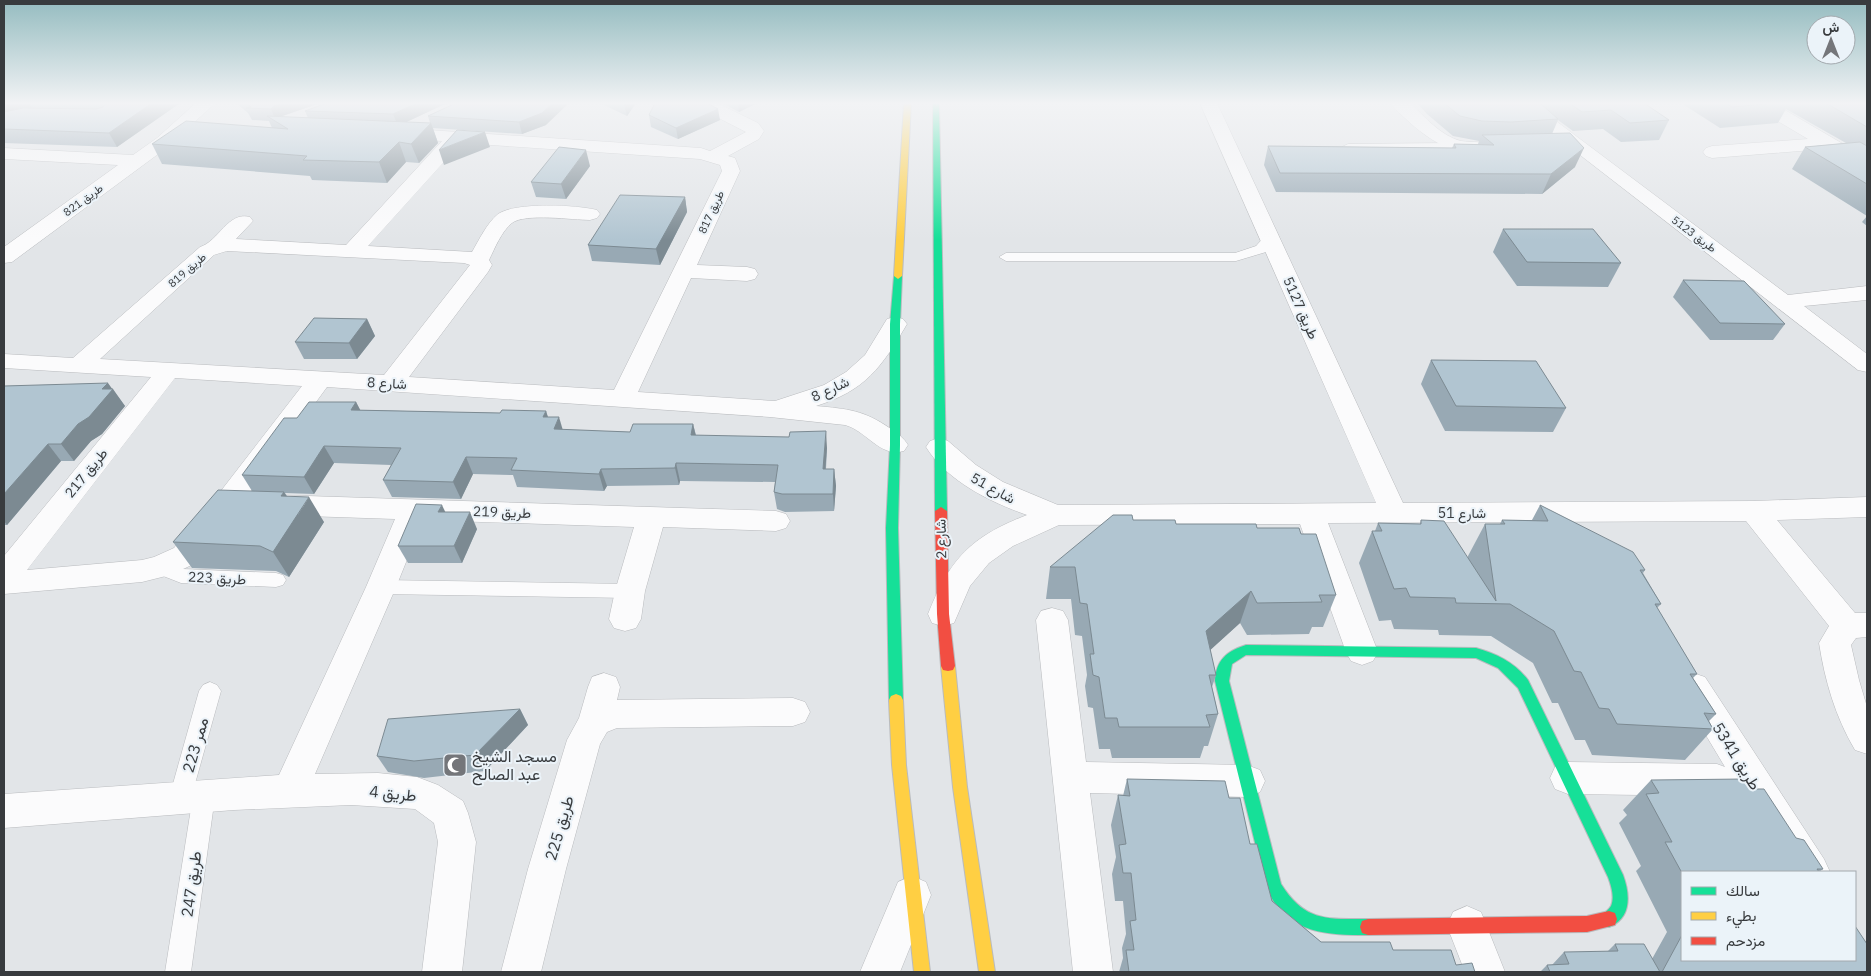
<svg xmlns="http://www.w3.org/2000/svg" width="1871" height="976" font-family="'IBM Plex Sans',Vazirmatn,sans-serif">
<style>
.lines{fill:none;stroke-linecap:round;stroke-linejoin:round}
.lane-casing{stroke:#b9bbbe;stroke-width:1}
.street-casing{stroke:#b9bbbe;stroke-width:1}
.fast-casing{stroke:#b9bbbe;stroke-width:2}
.slow-casing{stroke:#b9bbbe;stroke-width:2}
.jam-casing{stroke:#b9bbbe;stroke-width:2}
.lane{fill:#fbfbfc;fill-rule:evenodd}
.street{fill:#fbfbfc;fill-rule:evenodd}
.fast{fill:#16e098;fill-rule:evenodd}
.slow{fill:#ffcf43;fill-rule:evenodd}
.jam{fill:#f24e42;fill-rule:evenodd}
.wall{fill:#98a9b4}
.shaded-wall{fill:#7c8a92}
.building{fill:#b1c5d1;stroke:#7c8a92}
.labels{text-anchor:middle;stroke-width:4;stroke-linejoin:round;paint-order:stroke}
.far-street-label{font-size:11px;fill:#383b3e;stroke:#ebf3f9}
.street-label{font-size:14px;fill:#383b3e;stroke:#ebf3f9}
.near-street-label{font-size:16px;fill:#383b3e;stroke:#ebf3f9}
.near-poi-label{font-size:16px;fill:#383b3e;stroke:#ebf3f9;text-anchor:start}
</style>
<rect width="100%" height="100%" fill="#e2e5e8"/>
<g class="lines">
<g class="lane-casing">
<g id="lane">
<path d="M1453,143L1457,144L1459,146L1457,148L1348,150L1342,147L1348,144Z"/>
<path d="M1270,235L1277,239L1266,252L1236,261H1006L999,257L1006,253H1235L1256,246L1265,236Z"/>
<path d="M160,560L183,569L276,573L283,575L286,580L283,585L276,587L181,583L153,572L151,567L153,562Z"/>
<path d="M381,580L630,584L637,586L640,591L637,596L630,598L381,594L374,592L371,587L374,582Z"/>
<path d="M210,682L217,685L221,691L191,798L188,805L180,808L172,805L169,798L199,691L203,685Z"/>
<path d="M204,786L212,789L215,796L191,972H165L193,796L196,789Z"/>
</g>
</g>
<g class="street-casing">
<g id="street">
<path d="M196,103H215L169,146L12,262L4,263V247L118,165L4,159V148L133,155L157,138Z"/>
<path d="M695,103H717L758,123L764,131L759,139L728,156L735,158L740,171L697,265L747,267L755,269L758,274L755,279L747,281L691,278L638,392L775,401L824,385L846,372L865,355L887,319L895,317L903,319L907,324C881,368 866,390 816,406C848,409 864,410 891,429C898,434 904,438 908,445L904,451C880,458 867,431 845,425L770,417L327,387L237,510L194,564L170,575L142,582L4,594V556L151,377L4,368V354L73,358L200,247C219,241 228,211 250,217L253,221L236,239L346,245L442,141L398,138L392,137L389,133L392,129L398,128L701,148L710,151L746,132L697,107ZM461,143L700,159L720,165L722,171L614,390L409,377L488,272L492,265L489,260C495,248 501,232 512,223C525,213 573,220 590,220L597,218L600,214L597,210C577,205 515,202 498,214C487,223 479,240 472,252L368,246ZM227,251L464,263L470,265L384,375L100,359L214,255ZM175,378L302,386L217,496L174,548L154,557L142,560L27,570Z"/>
<path d="M1200,103H1217L1403,503L1754,501L1867,497V517L1777,520L1855,613H1867V637L1856,638L1851,645L1859,680L1867,707V754L1855,750C1835,716 1825,681 1819,643L1829,626L1746,521L1328,523L1378,652L1373,661L1362,665L1351,661L1346,652L1300,524L1059,525L1013,546L989,563L970,586L954,623L943,626L932,623L928,614C950,559 970,537 1027,515C990,502 947,481 926,447L930,441L939,438L948,441L976,465L1003,482L1058,505L1376,503Z"/>
<path d="M1391,103H1410C1425,117 1441,136 1461,141C1473,143 1486,141 1497,144L1500,148L1497,152C1462,161 1432,143 1407,120C1402,115 1395,110 1391,103Z"/>
<path d="M1513,103H1532L1788,295L1867,286V300L1804,306L1867,354V372L1858,370Z"/>
<path d="M1752,103H1773L1867,158V172L1860,170L1825,149L1712,158L1706,156L1703,152L1706,148L1712,146L1808,139L1754,107Z"/>
<path d="M276,495L776,511L786,514L790,521L786,528L776,531L663,527L645,591L641,619L636,628L625,631L614,628L609,619L615,591L634,527L423,520L396,587L315,774L378,773L417,777L438,785L463,801L468,813L476,842L462,972H422L438,842L434,823L415,809L351,805L234,810L4,828V794L279,775L366,587L395,519L276,515L266,512L262,505L266,498Z"/>
<path d="M1052,608L1063,611L1068,620L1086,762L1247,765L1260,770L1265,781L1260,792L1247,797L1090,793L1113,972H1073L1036,620L1041,611Z"/>
<path d="M604,673L616,677L620,687L617,700L793,698L805,702L810,712L805,722L793,726L617,728L607,732L600,744L566,869L541,972H501L528,869L567,740L579,718L588,687L592,677Z"/>
<path d="M1693,673L1705,677L1824,859L1830,872H1790L1734,782L1730,791L1717,796L1568,794L1555,789L1550,778L1555,767L1568,762L1717,764L1725,767L1677,687L1681,677Z"/>
<path d="M912,876L926,882L931,895L900,972H860L898,882Z"/>
<path d="M1467,906L1481,912L1505,972H1465L1447,926L1453,912Z"/>
</g>
</g>
<g class="fast-casing">
<g id="fast">
<path d="M933,103H939L947,511L941,515L935,511Z"/>
<path d="M898,273L902,276L900,324V445L898,528L903,700L901,704L896,706L891,704L889,700L886,528L890,445V324L894,276Z"/>
<path d="M1246,645L1476,648C1497,654 1514,662 1528,680L1623,875C1630,894 1632,918 1609,927L1603,925L1601,919C1603,913 1608,911 1611,906C1615,897 1611,885 1608,877L1518,688L1498,668L1476,658L1246,655L1232,664L1229,681L1281,884C1305,922 1327,919 1368,919L1374,921L1376,927L1374,933L1368,935C1324,935 1286,933 1266,887L1215,681C1216,660 1227,651 1246,645Z"/>
</g>
</g>
<g class="slow-casing">
<g id="slow">
<path d="M904,103H911L902,276L898,279L894,276Z"/>
<path d="M948,661L953,662L955,666L967,787L995,972H979L953,787L941,666L943,662Z"/>
<path d="M896,694L901,696L903,700L906,765L930,972H914L892,765L889,700L891,696Z"/>
</g>
</g>
<g class="jam-casing">
<g id="jam">
<path d="M941,507L947,511L949,614L955,666L953,670L948,671L943,670L941,666L937,614L935,511Z"/>
<path d="M1609,911L1615,913L1617,919L1615,925L1587,932L1368,935L1362,933L1360,927L1362,921L1368,919L1587,916Z"/>
</g>
</g>
<use href="#lane" class="lane"/>
<use href="#street" class="street"/>
<use href="#fast" class="fast"/>
<use href="#slow" class="slow"/>
<use href="#jam" class="jam"/>
</g>
<g class="wall">
<path d="M4,103H180L117,147L4,143Z"/>
<path d="M236,103H320L280,117L308,118L305,111L447,103L406,122L430,123L428,116L456,103L546,125L522,134L433,128L438,143L419,163L406,162L387,183L312,180L310,176L162,164L152,144L272,128L269,121L252,120L248,113Z"/>
<path d="M602,103H636L627,116L602,104Z"/>
<path d="M722,103H757L739,112Z"/>
<path d="M1417,103H1644L1669,120L1659,140L1621,142L1603,129L1573,131L1558,120L1552,134L1575,167L1542,194L1276,192L1264,165L1268,146L1452,148L1454,144H1478L1479,141L1474,140L1453,136L1427,114Z"/>
<path d="M1681,103H1867V226L1862,222L1867,216L1792,169L1805,147L1846,143L1786,109L1778,123L1720,128Z"/>
<path d="M649,115L720,120L678,139L651,127Z"/>
<path d="M590,166L566,199L536,197L531,182Z"/>
<path d="M685,197L687,212L660,265L592,261L588,245Z"/>
<path d="M1503,229L1621,263L1608,287L1517,286L1493,252Z"/>
<path d="M1683,280L1785,324L1773,340H1710L1673,297Z"/>
<path d="M367,319L375,336L357,359H304L295,342Z"/>
<path d="M1431,360L1566,408L1553,432L1445,431L1421,384Z"/>
<path d="M4,386L112,389L125,406L102,434L91,441L74,461H61L7,525H4Z"/>
<path d="M356,402L360,410L500,413L546,411L548,417L563,430L630,432L693,424L696,435L827,448L826,469H834L836,486L834,511L785,512L777,509L774,492L775,482L680,481L679,485L607,486L604,491L517,487L513,475L473,474L461,499L392,497L383,480L391,465L334,463L314,494L285,493L287,496L324,522L289,577L276,571L192,568L173,542L252,491L242,475L297,418Z"/>
<path d="M1540,505L1645,570L1643,573L1661,604L1657,608L1697,674L1693,678L1716,714L1709,721L1713,729L1685,760L1592,755L1585,740H1575L1558,703H1552L1533,663L1491,636L1439,635L1438,630L1394,629L1391,620L1379,621L1359,563L1372,531H1375L1378,523L1420,524L1421,520L1468,558V556L1485,524H1500L1502,520H1532Z"/>
<path d="M445,512L477,529L462,563H408L398,546Z"/>
<path d="M1133,520L1176,524L1257,528L1301,534L1336,595L1323,627H1312L1309,634L1247,635L1240,623L1210,650L1216,675L1212,687L1218,714L1208,746H1204L1200,758H1112L1110,749H1099L1093,708L1088,707L1085,686L1087,675L1082,636L1075,635L1071,599H1046L1050,567Z"/>
<path d="M520,709L528,725L485,771L424,778L388,772L377,756Z"/>
<path d="M1127,779L1229,798L1250,844L1272,901L1321,942L1393,950L1456,965L1475,972H1119L1123,958L1122,948L1126,934L1123,901H1115L1112,874L1116,857L1111,825L1118,795L1123,796Z"/>
<path d="M1651,780L1752,789L1823,869L1819,872H1682V960L1867,972H1540L1547,965H1552L1564,952H1607L1615,944L1652,959L1667,932L1636,871L1641,866L1619,823L1627,815L1623,810Z"/>
</g>
<g class="shaded-wall">
<path d="M4,103H29L32,108L4,115Z"/>
<path d="M152,103H180L117,147L109,133Z"/>
<path d="M280,103H320L279,117L276,121L271,109L274,106Z"/>
<path d="M417,103H447L398,126L393,114Z"/>
<path d="M553,103H569L546,125L522,134L519,122Z"/>
<path d="M625,103H636L627,116L624,104Z"/>
<path d="M738,103H757L739,112Z"/>
<path d="M718,109L720,120L678,139L676,128Z"/>
<path d="M431,123L438,143L419,163L411,144Z"/>
<path d="M485,132L490,147L444,165L439,150Z"/>
<path d="M399,142L406,162L387,183L379,162Z"/>
<path d="M1584,148L1575,167L1542,194L1551,174Z"/>
<path d="M586,150L590,166L566,199L561,184Z"/>
<path d="M685,197L687,212L660,265L656,249Z"/>
<path d="M367,319L375,336L357,359L349,343Z"/>
<path d="M108,383L113,390V389L125,406L102,434L91,441L74,461L61,444L78,424L102,389Z"/>
<path d="M356,402L365,419L351,410Z"/>
<path d="M546,411L551,428L543,417Z"/>
<path d="M559,417L564,434L554,429Z"/>
<path d="M693,424L697,441L691,435Z"/>
<path d="M826,431L827,448L824,486L823,469Z"/>
<path d="M48,444L61,461L7,525L4,521V494Z"/>
<path d="M324,446L334,463L314,494L304,477Z"/>
<path d="M466,457L473,474L461,499L453,482Z"/>
<path d="M676,463L680,481L679,485L675,468Z"/>
<path d="M601,469L607,486L604,491L599,474Z"/>
<path d="M834,469L836,486L834,511L833,494Z"/>
<path d="M284,492L298,515L309,497L324,522L289,577L273,552L281,496Z"/>
<path d="M442,505L450,522L438,512Z"/>
<path d="M470,512L477,529L462,563L454,546Z"/>
<path d="M1251,591L1240,623L1196,663L1206,631Z"/>
<path d="M520,709L528,725L485,771L475,755Z"/>
</g>
<g class="building">
<path d="M106,103H152L109,133L4,129V112L23,108L96,109L103,107Z"/>
<path d="M246,103H280L274,106L271,109L246,108L251,107Z"/>
<path d="M327,103H417L393,114L305,111Z"/>
<path d="M456,103H553L542,113L519,122L428,116Z"/>
<path d="M655,103H707L718,109L676,128L649,115Z"/>
<path d="M1444,103H1540L1558,119L1511,122L1482,121L1460,116Z"/>
<path d="M1569,103H1644L1669,120L1630,123L1611,110L1582,112Z"/>
<path d="M1726,103H1775L1732,107Z"/>
<path d="M1826,103H1867V127Z"/>
<path d="M267,116L431,123L411,144L399,142L379,162L303,160L307,156L152,144L186,121L288,129Z"/>
<path d="M457,130L485,132L439,150Z"/>
<path d="M1570,133L1584,148L1551,174L1280,173L1268,146L1456,148L1454,144L1494,145L1482,135Z"/>
<path d="M1860,142L1867,146V184L1805,147Z"/>
<path d="M559,147L586,150L561,184L531,182Z"/>
<path d="M620,195L685,197L656,249L588,245Z"/>
<path d="M1503,229H1593L1621,263L1527,262Z"/>
<path d="M1683,280L1744,281L1785,324L1720,323Z"/>
<path d="M314,318L367,319L349,343L295,342Z"/>
<path d="M1431,360L1536,361L1566,408L1456,406Z"/>
<path d="M108,383L102,389H113L89,417L78,424L61,444H48L4,494V386Z"/>
<path d="M309,402H356L351,410L500,413L502,410L546,411L543,417H559L554,429L630,432L633,424H693L691,435L789,437L790,432L826,431L823,469H834L833,494H782L774,492L778,465L676,463L675,468L601,469L599,474L511,470L517,458L466,457L453,482L383,480L401,448L324,446L304,477L242,475L284,418H297Z"/>
<path d="M218,490L284,492L281,496L309,497L273,552L260,546L173,542Z"/>
<path d="M416,504L442,505L438,512H470L454,546H398Z"/>
<path d="M1540,505L1633,552L1645,570H1640L1661,604H1655L1697,674H1690L1716,714L1704,713L1713,729L1617,724L1609,709L1599,708L1581,672L1574,671L1554,631L1510,604L1456,603L1455,598L1410,597L1406,588L1394,589L1372,531H1382L1378,523L1421,524V520L1444,521L1496,601L1485,524H1505L1502,520L1548,521Z"/>
<path d="M1113,515H1132L1133,520H1175L1176,524H1256L1257,528H1299L1301,534H1316L1336,595H1319L1322,602L1257,603L1251,591L1206,631L1216,675H1209L1218,714L1206,715L1210,727H1119L1117,718H1105L1099,677L1093,675L1090,654H1094L1087,604L1080,603L1075,567H1050Z"/>
<path d="M520,709L475,755L414,761L377,756L388,719Z"/>
<path d="M1127,779L1225,781L1229,798H1240L1250,844H1257L1272,901L1321,942H1390L1393,950H1451L1456,965L1472,963L1475,972H1129L1126,950H1134L1130,921L1136,920L1131,873H1123L1119,845L1126,844L1118,795L1130,796Z"/>
<path d="M1745,779L1752,789H1764L1796,838L1804,840L1823,869H1817L1819,872H1682V873L1665,842H1672L1646,794L1659,793L1651,780Z"/>
<path d="M1855,926L1867,944V972H1662L1682,935V960H1855Z"/>
<path d="M1615,944H1644L1660,972H1550L1547,965L1569,964L1564,952L1618,951Z"/>
</g>
<linearGradient id="sky" x2="0" y2="1"><stop stop-color="#95bcc0"/><stop offset="0.43" stop-color="#f2f3f5"/><stop offset="1" stop-color="#f2f3f5" stop-opacity="0"/></linearGradient>
<rect width="1871" height="240" fill="url(#sky)"/>
<defs>
<g id="mosque-square" transform="scale(1.25)"><rect x="-9" y="-9" width="18" height="18" rx="4" fill="#74767a" stroke="#ebf3f9"/><path d="M3.5-4.9A6 6 0 1 0 3.5 4.9A5 5 0 1 1 3.5-4.9Z" fill="#fff"/></g>
</defs>
<g fill-rule="evenodd">
<use href="#mosque-square" x="455" y="765"/>
</g>
<g class="labels">
<g class="far-street-label">
<text transform="translate(83 200) rotate(-36)" y="4">طريق 821</text>
<text transform="translate(711 212) rotate(-65)" y="4">طريق 817</text>
<text transform="translate(1694 234) rotate(37)" y="4">طريق 5123</text>
<text transform="translate(187 270) rotate(-41)" y="4">طريق 819</text>
</g>
<g class="street-label">
<text transform="translate(1301 308) rotate(66)" y="5">طريق 5127</text>
<text transform="translate(387 383) rotate(3)" y="5">شارع 8</text>
<text transform="translate(830 389) rotate(-25)" y="5">شارع 8</text>
<text transform="translate(86 473) rotate(-51)" y="5">طريق 217</text>
<text transform="translate(993 488) rotate(29)" y="5">شارع 51</text>
<text transform="translate(502 512) rotate(2)" y="5">طريق 219</text>
<text x="1462" y="518">شارع 51</text>
<text transform="translate(941 539) rotate(-91)" y="5">شارع 2</text>
<text transform="translate(217 578) rotate(3)" y="5">طريق 223</text>
</g>
<g class="near-street-label">
<text transform="translate(195 745) rotate(-74)" y="6">ممر 223</text>
<text transform="translate(1737 756) rotate(58)" y="6">طريق 5341</text>
<text transform="translate(393 793) rotate(6)" y="6">طريق 4</text>
<text transform="translate(559 828) rotate(-74)" y="6">طريق 225</text>
<text transform="translate(191 884) rotate(-82)" y="6">طريق 247</text>
</g>
<g class="near-poi-label">
<text x="472" y="762">مسجد الشيخ<tspan x="472" dy="18">عبد الصالح</tspan></text>
</g>
</g>
<rect width="1871" height="976" fill="none" stroke="#383b3e" stroke-width="10"/>
<rect x="1681" y="871" width="175" height="90" fill="#ebf3f9" stroke="#a3a9ae"/>
<rect x="1691" y="887" width="25" height="8" fill="#16e098" stroke="#a3a9ae"/>
<text x="1726" y="896" font-size="15" fill="#383b3e">سالك</text>
<rect x="1691" y="912" width="25" height="8" fill="#ffcf43" stroke="#a3a9ae"/>
<text x="1726" y="921" font-size="15" fill="#383b3e">بطيء</text>
<rect x="1691" y="937" width="25" height="8" fill="#f24e42" stroke="#a3a9ae"/>
<text x="1726" y="946" font-size="15" fill="#383b3e">مزدحم</text>
<g transform="translate(1831 40)"><circle r="24" fill="#ebf3f9" stroke="#a3a9ae"/>
<path d="M0-4L9 19L0 12L-9 19Z" fill="#74767a"/>
<text y="-8" font-size="14" font-weight="bold" text-anchor="middle" fill="#383b3e">ش</text>
</g>
</svg>
